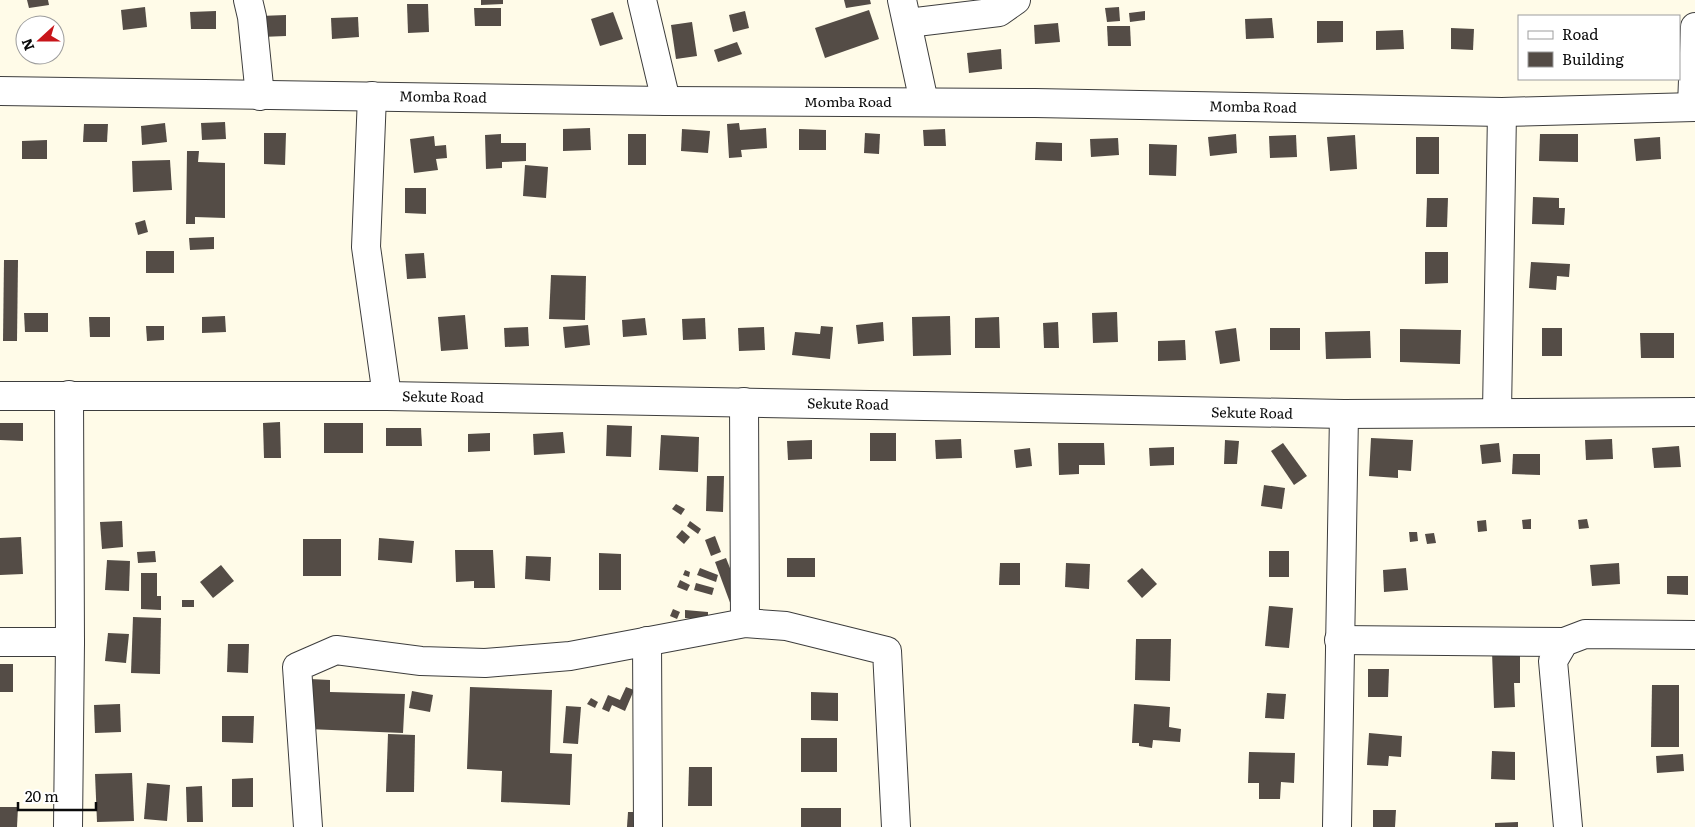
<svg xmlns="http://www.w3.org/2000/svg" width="1695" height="827" font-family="Literata,serif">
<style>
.building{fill:#544c46}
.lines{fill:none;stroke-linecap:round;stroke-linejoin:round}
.street-casing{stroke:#3d3d3d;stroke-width:30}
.street{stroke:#fff;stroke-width:28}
.labels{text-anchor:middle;stroke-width:5;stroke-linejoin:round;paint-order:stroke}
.street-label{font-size:14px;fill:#0a0a0a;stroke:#fff}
</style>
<rect width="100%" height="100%" fill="#fffbe8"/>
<g class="building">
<path d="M27,0H48L49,5L29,8Z"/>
<path d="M481,0H503V4L481,5Z"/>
<path d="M844,0H870L871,4L846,8Z"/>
<path d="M407,4H428L429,32L408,33Z"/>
<path d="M145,7L147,27L123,30L121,10Z"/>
<path d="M1119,7L1120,21L1107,22L1105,8Z"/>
<path d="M474,8H501V26H475Z"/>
<path d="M869,10L879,39L825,58L815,28Z"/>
<path d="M216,11V29H191L190,12Z"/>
<path d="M745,11L749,28L733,32L729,15Z"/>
<path d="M1145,11V20L1130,22L1129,13Z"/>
<path d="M613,12L623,39L600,46L591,19Z"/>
<path d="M286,15V36L261,37L260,16Z"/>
<path d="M358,17L359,37L332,39L331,18Z"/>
<path d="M1272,18L1274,38L1246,39L1245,19Z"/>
<path d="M1317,21H1343V42L1317,43Z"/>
<path d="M692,22L697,56L676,59L671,25Z"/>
<path d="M1058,23L1060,42L1035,44L1034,25Z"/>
<path d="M1107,26H1130L1131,46H1108Z"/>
<path d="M1451,28L1474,29L1473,50L1451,49Z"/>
<path d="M1403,30L1404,49L1376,50V31Z"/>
<path d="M737,42L742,54L718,62L714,50Z"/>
<path d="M1001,49L1002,69L969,73L967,53Z"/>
<path d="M225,122L226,139L202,140L201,123Z"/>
<path d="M165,123L167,142L142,145L141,126Z"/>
<path d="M739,123L740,130L766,128L767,148L741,150L742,157L729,158L727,124Z"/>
<path d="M84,124H108L107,142H83Z"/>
<path d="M590,128L591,150L563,151V129Z"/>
<path d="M682,129L710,131L708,153L681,151Z"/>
<path d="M799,129L826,130V150H799Z"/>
<path d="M945,129L946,146H924L923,130Z"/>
<path d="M264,133H286L285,165L264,164Z"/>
<path d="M865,133L880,134L879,154L864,153Z"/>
<path d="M501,134V143H526V161L502,162V168L486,169L485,135Z"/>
<rect x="628" y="134" width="18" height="31"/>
<path d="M1236,134L1237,153L1210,156L1208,137Z"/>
<path d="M1540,134H1578V162L1539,161Z"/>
<path d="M1296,135L1297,157L1270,158L1269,136Z"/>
<path d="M1355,135L1357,169L1330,171L1327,137Z"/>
<path d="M434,136L435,146L446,145L447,158L436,159L438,170L414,173L410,139Z"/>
<rect x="1416" y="137" width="23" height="37"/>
<path d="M1660,137L1661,159L1636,161L1634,139Z"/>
<path d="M1118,138L1119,155L1091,157L1090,139Z"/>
<path d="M47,140V159H22V141Z"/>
<path d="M1036,142L1062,143V161L1035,160Z"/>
<path d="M1149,144L1177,145L1176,176L1149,175Z"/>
<path d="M187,151H199L198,162L225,163V218L195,217V224H186Z"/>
<path d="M170,160L172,190L133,192L132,161Z"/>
<path d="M525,165L548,167L546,198L523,196Z"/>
<path d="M405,188H426V214L405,213Z"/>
<path d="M1533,197L1559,198V208H1565L1564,225L1532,224Z"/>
<path d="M1427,198H1448L1447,227H1426Z"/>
<path d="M145,220L148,232L138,235L135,223Z"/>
<path d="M214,237V249L190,250L189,238Z"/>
<rect x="146" y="251" width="28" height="22"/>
<path d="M1425,252H1448V283L1425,284Z"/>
<path d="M424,253L426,278L407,279L405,254Z"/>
<path d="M4,260H18L17,341H3Z"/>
<path d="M1531,262L1570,264L1569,277L1557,276L1556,290L1529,288Z"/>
<path d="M551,275L586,276L585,320L549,319Z"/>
<path d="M1117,312L1118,342L1093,343L1092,313Z"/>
<path d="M24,313H48V332H25Z"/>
<path d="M465,315L468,349L441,351L438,317Z"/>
<path d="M225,316L226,332L202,333V317Z"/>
<path d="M950,316L951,355L913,356L912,317Z"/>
<path d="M89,317H110V337H90Z"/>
<path d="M999,317L1000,348H975V318Z"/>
<path d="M645,318L647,335L623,337L622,320Z"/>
<path d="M705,318L706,339L683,340L682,319Z"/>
<path d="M883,322L884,341L858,344L856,325Z"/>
<path d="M1058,322L1059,348H1044L1043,323Z"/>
<path d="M588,325L590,345L565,348L563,327Z"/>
<path d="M146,326H164V340L147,341Z"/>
<path d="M821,326L833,327L830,359L792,355L795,332L820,334Z"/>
<path d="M528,327L529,346L505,347L504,328Z"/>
<path d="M764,327L765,350L739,351L738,328Z"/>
<path d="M1236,328L1240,361L1220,364L1215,331Z"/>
<rect x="1270" y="328" width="30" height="22"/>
<rect x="1542" y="328" width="20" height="28"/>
<path d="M1400,329L1461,330L1460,364L1400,362Z"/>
<path d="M1370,331L1371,358L1326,359L1325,332Z"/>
<path d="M1640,333H1674V358H1641Z"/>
<path d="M1185,340L1186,360L1158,361V341Z"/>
<path d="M280,422L281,458H264L263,423Z"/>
<path d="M0,423H23V441L0,440Z"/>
<rect x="324" y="423" width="39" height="30"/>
<path d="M607,425L632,426L631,457L606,456Z"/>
<path d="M386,428H421L422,446H386Z"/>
<path d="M563,432L565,453L534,455L533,434Z"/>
<path d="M490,433V451L468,452V434Z"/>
<rect x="870" y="433" width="26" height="28"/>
<path d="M661,435L699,437L698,472L659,470Z"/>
<path d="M1371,438L1413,440L1411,471L1398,470V478L1369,476Z"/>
<path d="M961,439L962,458L936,459L935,440Z"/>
<path d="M1612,439L1613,459L1586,460L1585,440Z"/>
<path d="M812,440V459L788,460L787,441Z"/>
<path d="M1225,440L1239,441L1237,464H1224Z"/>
<path d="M1058,443H1104L1105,465H1079V474L1059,475Z"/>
<path d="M1283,443L1307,476L1294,485L1271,451Z"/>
<path d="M1499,443L1501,462L1482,464L1480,445Z"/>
<path d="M1679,446L1681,467L1654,468L1652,448Z"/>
<path d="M1174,447V465L1150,466L1149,448Z"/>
<path d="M1030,448L1032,466L1016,468L1014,450Z"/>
<path d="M1513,454H1540V475L1512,474Z"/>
<path d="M707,476H724L723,512L706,511Z"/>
<path d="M1264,485L1285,488L1282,509L1261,506Z"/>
<path d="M676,504L685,509L681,515L672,509Z"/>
<path d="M1531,519V529H1523L1522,520Z"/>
<path d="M1587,519L1589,528L1579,529L1578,520Z"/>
<path d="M1486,520L1487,531L1478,532L1477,521Z"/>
<path d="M122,521L123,547L102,549L100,522Z"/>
<path d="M690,521L701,529L698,534L687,526Z"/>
<path d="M682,530L690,537L684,544L676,537Z"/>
<path d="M1409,532H1417L1418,541L1410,542Z"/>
<path d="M1434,533L1436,543L1427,544L1425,534Z"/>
<path d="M715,536L721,552L711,556L705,540Z"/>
<path d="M21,537L23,574L0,575V538Z"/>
<path d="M379,538L414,541L412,563L378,560Z"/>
<rect x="303" y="539" width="38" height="37"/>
<path d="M455,550H493L495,588H474V581L456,582Z"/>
<path d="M155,551L156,562L138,563L137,552Z"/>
<rect x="1269" y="551" width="20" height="26"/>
<path d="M599,553L621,554V590H599Z"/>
<path d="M526,556L551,557L550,581L525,579Z"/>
<path d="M726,558L744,604L732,608L715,562Z"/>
<rect x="787" y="558" width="28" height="19"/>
<path d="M107,560L130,561L129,591L105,590Z"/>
<path d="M1000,563H1020V585H999Z"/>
<path d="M1066,563L1090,564L1089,589L1065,587Z"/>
<path d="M1619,563L1620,584L1592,586L1590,565Z"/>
<path d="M221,565L234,581L213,598L200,582Z"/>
<path d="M700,568L718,575L716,582L697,575Z"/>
<path d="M1142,568L1157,584L1142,598L1127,581Z"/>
<path d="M1406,568L1408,590L1384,592L1383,570Z"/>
<path d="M685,570L690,572L689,577L683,575Z"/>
<path d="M141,573H157V596H161V610L141,609Z"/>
<path d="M1667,576H1688V595L1667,594Z"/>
<path d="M680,580L690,585L687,591L677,587Z"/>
<path d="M696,583L714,588L712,595L694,590Z"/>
<rect x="182" y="600" width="12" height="7"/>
<path d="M1269,606L1293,608L1289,648L1265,646Z"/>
<path d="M673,609L680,612L677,619L670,616Z"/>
<path d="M685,610L708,612V620L685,618Z"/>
<path d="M133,617L161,618L160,674L131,673Z"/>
<path d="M108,633L129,634L126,663L105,661Z"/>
<path d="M1136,639H1171L1170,681L1135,680Z"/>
<path d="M228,644H249L248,673L227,672Z"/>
<path d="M1520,651V683H1514L1515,707L1494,708L1492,652Z"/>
<rect x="0" y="664" width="13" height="28"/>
<path d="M1368,669H1389L1388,697H1368Z"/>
<path d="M310,679L330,680V692L405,694L403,733L308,729Z"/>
<path d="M1652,685H1679V747H1651Z"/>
<path d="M470,687L552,690L550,753L572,754L570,805L501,802L502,771L467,769Z"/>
<path d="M626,687L634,690L625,711L612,705L609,712L602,709L608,695L620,700Z"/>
<path d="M412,691L433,695L430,712L409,708Z"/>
<path d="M811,692L838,693V721L811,720Z"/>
<path d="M1267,693L1286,694L1284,719L1265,718Z"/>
<path d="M591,698L598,702L595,708L587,704Z"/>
<path d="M120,704L121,732L95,733L94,705Z"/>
<path d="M1134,704L1170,707L1169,727L1181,729L1180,742L1153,740L1152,748L1139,746V743H1132Z"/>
<path d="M566,706L581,707L578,744L563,743Z"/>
<path d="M222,716H254L253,743L222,742Z"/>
<path d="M1369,733L1402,736L1401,757L1389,756L1388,766L1367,765Z"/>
<path d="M388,734L415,735L414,792H386Z"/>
<rect x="801" y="738" width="36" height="34"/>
<path d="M1492,751L1515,752V780L1491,779Z"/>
<path d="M1249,752L1295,753L1294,783L1281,782L1280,799H1259V783H1248Z"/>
<path d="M1683,754L1684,771L1657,773L1656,756Z"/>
<path d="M689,767H712V806H688Z"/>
<path d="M132,773L134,821L97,822L95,774Z"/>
<path d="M253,778V807H232V779Z"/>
<path d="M147,783L170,785L167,821L144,819Z"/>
<path d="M202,786L203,822H187L186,787Z"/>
<path d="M0,807H18L17,827H0Z"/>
<rect x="801" y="808" width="40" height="19"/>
<path d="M1373,810H1396L1395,827H1373Z"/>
<path d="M628,812H644L643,827H627Z"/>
<path d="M1518,822V827H1495V823Z"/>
</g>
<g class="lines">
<g class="street-casing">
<g id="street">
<path d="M248,0L252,17L260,96"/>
<path d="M642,0L666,101"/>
<path d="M902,0L924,102"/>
<path d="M908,23L999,12L1016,0"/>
<path d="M0,91L666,101L1035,103L1502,112L1695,107"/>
<path d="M372,96L366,247L387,396"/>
<path d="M1692,106L1695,27"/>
<path d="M0,396H387L1344,414L1695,412"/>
<path d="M744,402L745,623"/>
<path d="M1497,412L1502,112"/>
<path d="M1339,640L1564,642"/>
<path d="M647,641L648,827"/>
<path d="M0,642H70"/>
<path d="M68,827L70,642L69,395"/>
<path d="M308,827L297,667L336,650L421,661L485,663L570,656L745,623L786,626L887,651L896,827"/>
<path d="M1337,827L1344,414"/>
<path d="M1568,827L1553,661L1564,642L1585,634L1695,635"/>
</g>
</g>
<use href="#street" class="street"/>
</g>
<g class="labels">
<g class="street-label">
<text transform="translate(443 97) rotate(1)" y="5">Momba Road</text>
<text x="848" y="107">Momba Road</text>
<text transform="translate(1253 107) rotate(1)" y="5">Momba Road</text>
<text transform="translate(443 397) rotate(1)" y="5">Sekute Road</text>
<text transform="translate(848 404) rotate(1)" y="5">Sekute Road</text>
<text transform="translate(1252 413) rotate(1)" y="5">Sekute Road</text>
</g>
</g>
<rect x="1518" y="15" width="162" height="65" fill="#ffffff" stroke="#9d9d9d"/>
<rect x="1528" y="31" width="25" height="8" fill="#ffffff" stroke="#9d9d9d"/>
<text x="1562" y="40" font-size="15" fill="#0a0a0a">Road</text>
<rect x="1528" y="52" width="25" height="15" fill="#544c46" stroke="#9d9d9d"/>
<text x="1562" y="65" font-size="15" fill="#0a0a0a">Building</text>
<g transform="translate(40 40) rotate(249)"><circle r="24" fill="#ffffff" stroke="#9d9d9d"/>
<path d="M0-4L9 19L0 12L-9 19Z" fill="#c8151a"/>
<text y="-8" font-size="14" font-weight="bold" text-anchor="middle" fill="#0a0a0a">N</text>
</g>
<path d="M18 802v8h78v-8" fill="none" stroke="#0a0a0a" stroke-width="2.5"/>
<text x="25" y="802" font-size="15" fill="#0a0a0a" stroke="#ffffff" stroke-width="4" paint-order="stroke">20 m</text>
</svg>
